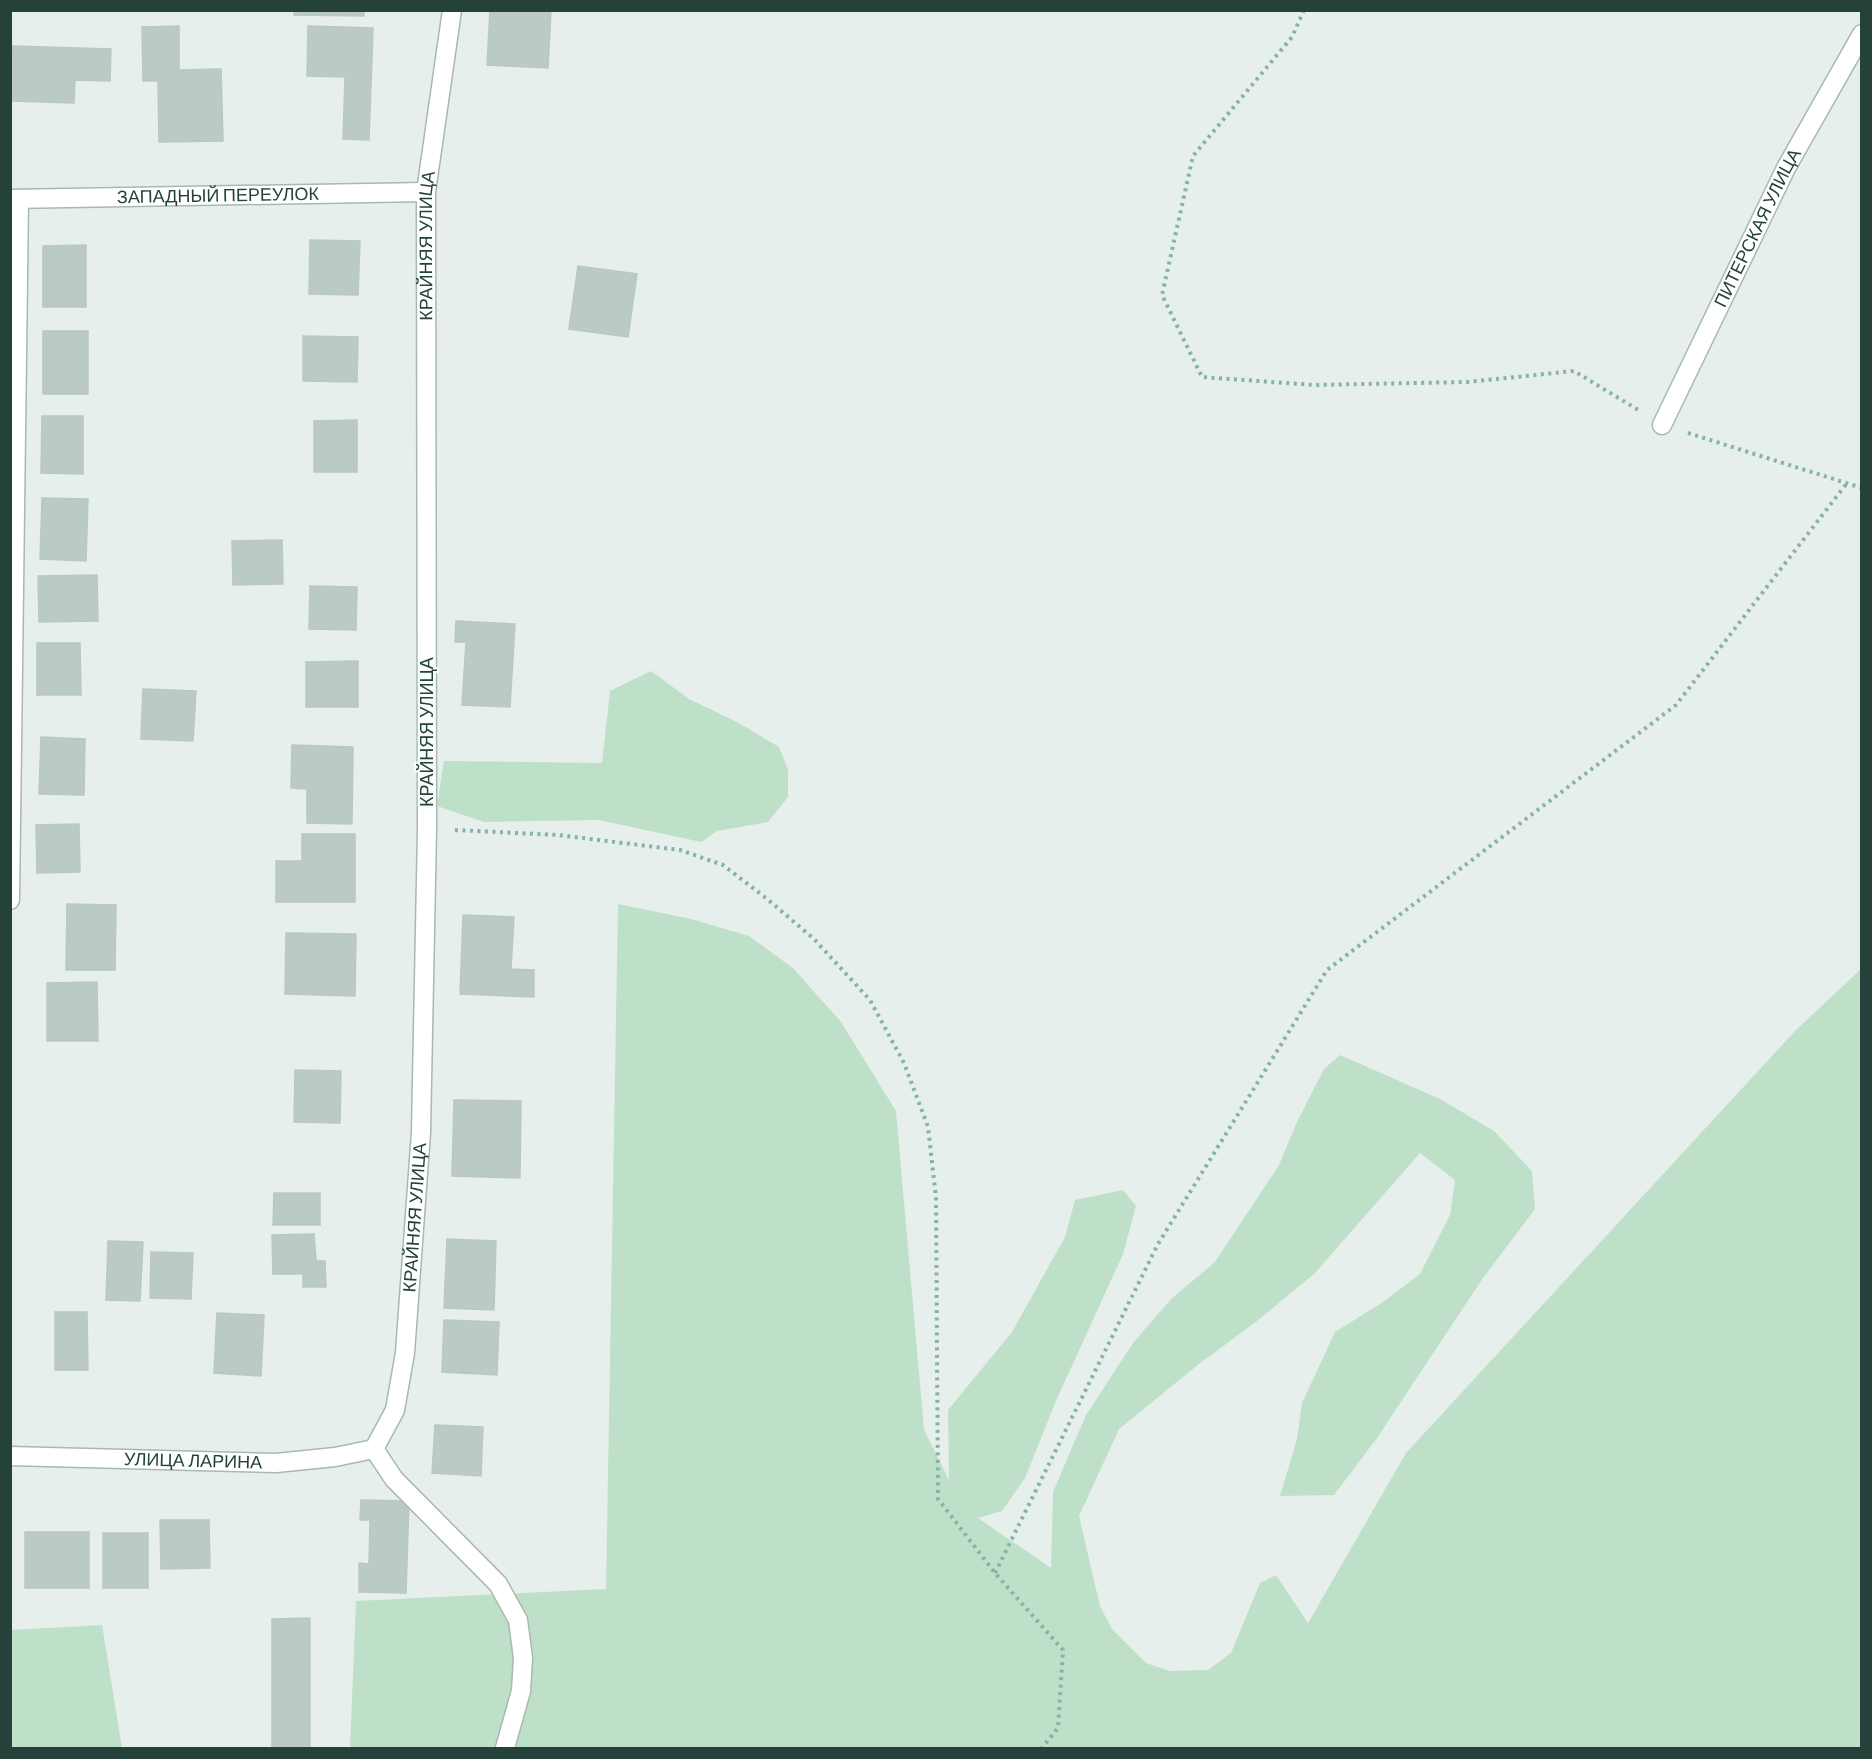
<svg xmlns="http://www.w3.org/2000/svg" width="1872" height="1759" font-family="Barlow,sans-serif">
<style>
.green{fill:#bfe0c8}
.building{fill:#bbcac4;stroke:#b8c9c2;stroke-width:1.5}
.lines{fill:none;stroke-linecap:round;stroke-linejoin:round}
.minor-casing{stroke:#a8b8b2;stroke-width:21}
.path{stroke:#86b3a5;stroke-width:4;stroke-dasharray:3 4.5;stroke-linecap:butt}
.minor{stroke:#fff;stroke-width:18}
.labels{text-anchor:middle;stroke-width:4.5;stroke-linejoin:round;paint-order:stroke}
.street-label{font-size:18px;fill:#24423a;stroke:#f7fbf9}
</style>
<rect width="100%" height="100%" fill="#e6efeb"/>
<g class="green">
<path d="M651,671L689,699L737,722L779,747L788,770V797L768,822L717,831L701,842L599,820L484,822L437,806L444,761L602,763L610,691Z"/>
<path d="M618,904L691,919L749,936L793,968L841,1022L896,1111L924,1430L949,1480L948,1410L1012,1332L1065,1237L1075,1200L1123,1190L1136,1206L1123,1254L1055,1403L1025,1478L1002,1511L978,1518L1051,1568L1053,1492L1086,1415L1133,1343L1171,1299L1215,1262L1279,1165L1297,1122L1324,1069L1340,1055L1440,1099L1494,1131L1532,1171L1535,1209L1483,1278L1377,1438L1334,1495L1280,1496L1297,1439L1302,1403L1335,1332L1383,1302L1420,1274L1450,1215L1455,1180L1420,1153L1314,1274L1257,1321L1199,1364L1119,1429L1079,1516L1100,1606L1112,1629L1146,1663L1170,1671L1208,1670L1231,1653L1260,1583L1276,1575L1308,1623L1406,1453L1796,1030L1861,969V1748H350L356,1601L606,1589Z"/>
<path d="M102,1625L122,1748H11V1630Z"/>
</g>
<g class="building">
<path d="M294,10H364V16L294,15Z"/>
<path d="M490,10H551L548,68L487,65Z"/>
<path d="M179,26V70L221,69L223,141L159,142L158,81H143L142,27Z"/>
<path d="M308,26L373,28L369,140L343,139L345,77L307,76Z"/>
<path d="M12,46L111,49L110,81L75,80L74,103L11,101Z"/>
<path d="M310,240L360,241L358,295L309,294Z"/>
<path d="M86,245V307H43V246Z"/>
<path d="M578,266L637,274L628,337L569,329Z"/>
<rect x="43" y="331" width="45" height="63"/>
<path d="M303,336L358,337L357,382L303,381Z"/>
<path d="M42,416H83V474L41,473Z"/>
<path d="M357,420V472H314V421Z"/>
<path d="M42,498L88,499L86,561L40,559Z"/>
<path d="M282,540L283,584L233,585L232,541Z"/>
<path d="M97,575L98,621L39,622L38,576Z"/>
<path d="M310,586L357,587L356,630L309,629Z"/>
<path d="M456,621L515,624L510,707L462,705L466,642H455Z"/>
<path d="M37,643H80L81,695H37Z"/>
<path d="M358,661V707H306V662Z"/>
<path d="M143,689L196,691L193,741L141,739Z"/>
<path d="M41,737L85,739L84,795L39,794Z"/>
<path d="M292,745L353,747L352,824L307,823V789L291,788Z"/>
<path d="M79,824L80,872L37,873L36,825Z"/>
<path d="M302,834H355V902H276V861H302Z"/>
<path d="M67,904L116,905L115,970H66Z"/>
<path d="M463,915L514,917L511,969L534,970V997L460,994Z"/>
<path d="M286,933L356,934L355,996L285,994Z"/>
<path d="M97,982L98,1041H47V983Z"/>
<path d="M295,1070L341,1071L340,1123L294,1122Z"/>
<path d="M454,1100L521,1101L520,1178L452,1176Z"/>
<path d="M274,1193H320V1225H273Z"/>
<path d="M314,1234L316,1261H325L326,1287H303V1274H273L272,1235Z"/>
<path d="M447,1239L496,1241L494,1310L444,1308Z"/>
<path d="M108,1241L143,1242L140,1301L106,1300Z"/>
<path d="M151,1252L193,1253L191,1299L150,1298Z"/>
<path d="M55,1312H87L88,1370H55Z"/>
<path d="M217,1313L264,1315L261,1376L214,1373Z"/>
<path d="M444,1320L499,1322L497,1375L442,1372Z"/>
<path d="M435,1425L483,1427L481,1476L432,1473Z"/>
<path d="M361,1500L409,1501L406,1593L359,1592V1563L369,1564L370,1520H360Z"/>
<path d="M160,1520H209L210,1568L161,1569Z"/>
<rect x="25" y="1532" width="64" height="56"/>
<rect x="103" y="1533" width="45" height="55"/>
<path d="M310,1618V1748H272V1619Z"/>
</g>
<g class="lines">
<g class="minor-casing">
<g id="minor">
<path id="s1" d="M10,199L426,192"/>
<path id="s2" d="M1662,425L1786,168L1862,34"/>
<path d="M10,900L19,199"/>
<path id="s3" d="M374,1449L395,1410L405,1353L421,1132L427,829L426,192L452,10"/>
<path d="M374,1449L394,1479L498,1584L518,1620L523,1658L521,1691L505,1748"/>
<path id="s4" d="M10,1456L276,1463L335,1457L374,1449"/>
</g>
</g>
<g class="path">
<path d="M1304,10L1292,37L1193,156L1162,295L1202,377L1314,385L1467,382L1574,371L1640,411"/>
<path d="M1688,433L1862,488"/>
<path d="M455,830L558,835L680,850L723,865L766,898L814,939L870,1000L904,1063L928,1127L936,1198L938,1499L995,1573L1063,1650L1058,1728L1042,1748"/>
<path d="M995,1573L1158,1244L1327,970L1676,705L1847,483"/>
</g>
<use href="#minor" class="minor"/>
</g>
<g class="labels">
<g class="street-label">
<text dy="6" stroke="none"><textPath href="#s1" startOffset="208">ЗАПАДНЫЙ ПЕРЕУЛОК</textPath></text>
<text dy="6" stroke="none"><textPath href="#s2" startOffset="219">ПИТЕРСКАЯ УЛИЦА</textPath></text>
<text dy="6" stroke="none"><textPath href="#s3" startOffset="1210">КРАЙНЯЯ УЛИЦА</textPath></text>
<text transform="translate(427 732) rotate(-90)" y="6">КРАЙНЯЯ УЛИЦА</text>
<text dy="6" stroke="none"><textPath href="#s3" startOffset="238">КРАЙНЯЯ УЛИЦА</textPath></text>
<text dy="6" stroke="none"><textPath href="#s4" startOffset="183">УЛИЦА ЛАРИНА</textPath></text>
</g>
</g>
<rect width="1872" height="1759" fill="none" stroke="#24423a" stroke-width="24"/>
</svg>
